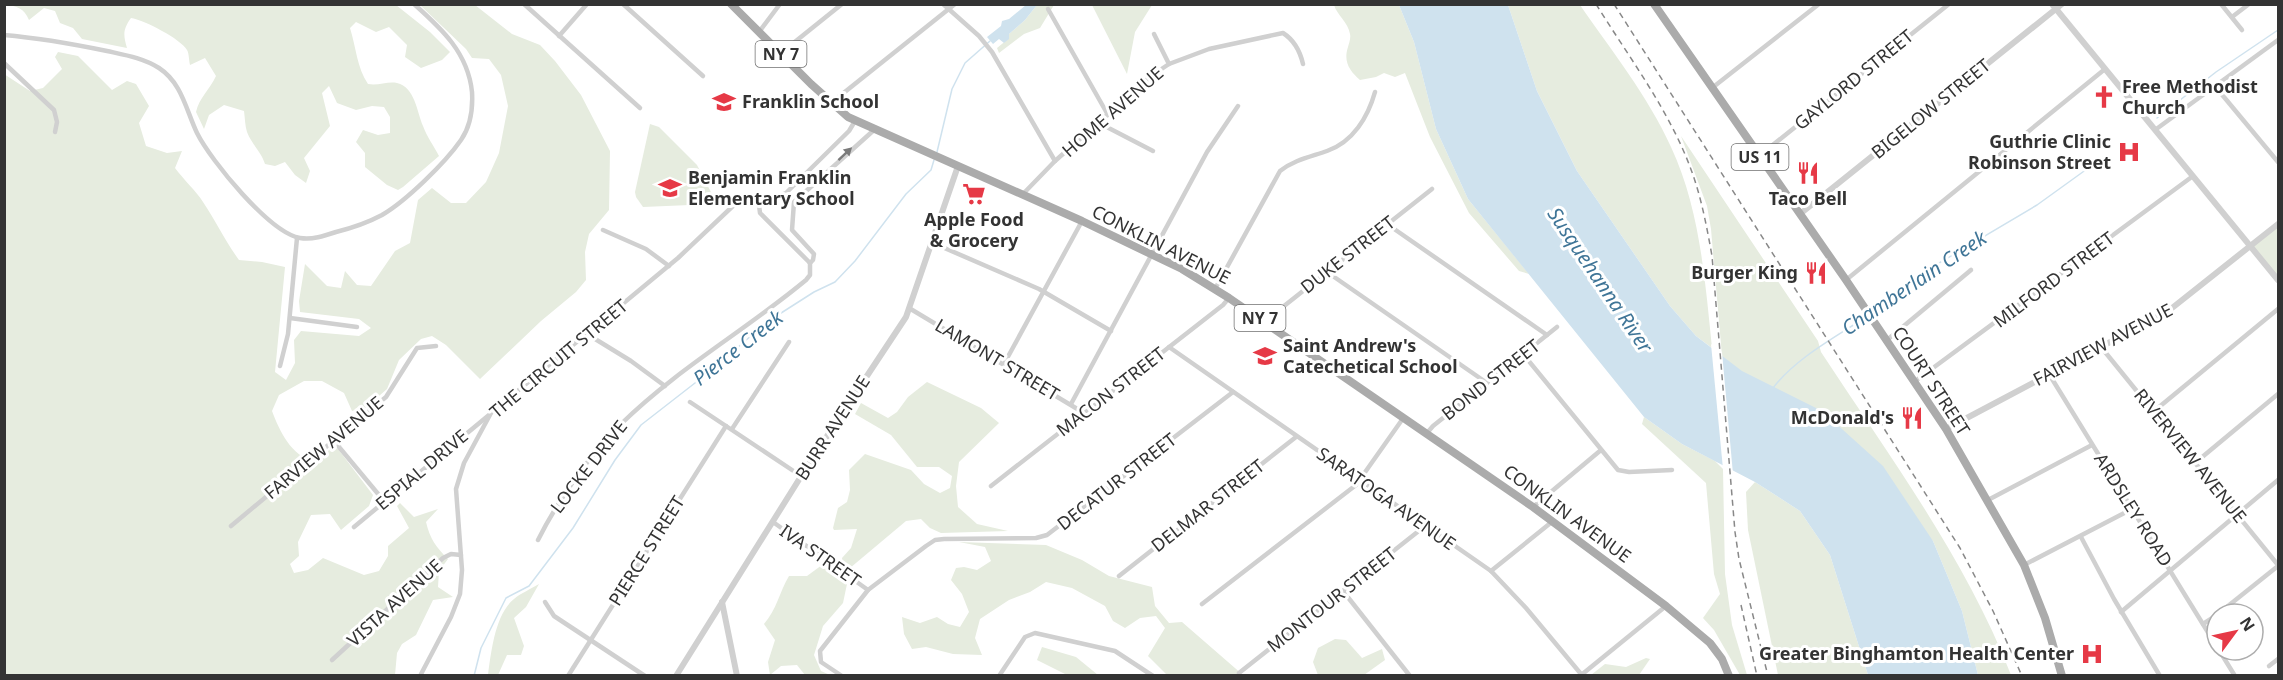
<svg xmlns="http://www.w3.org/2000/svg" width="2283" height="680" font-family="'Noto Sans',sans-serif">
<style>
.green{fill:#e6ecdf}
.water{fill:#cfe2ee}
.pier{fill:#fff}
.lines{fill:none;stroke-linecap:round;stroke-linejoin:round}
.stream{stroke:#cfe2ee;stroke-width:1.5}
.minor{stroke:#d0d0d0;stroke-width:4.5}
.tertiary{stroke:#d0d0d0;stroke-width:6}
.primary{stroke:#ababab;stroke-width:8}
.rail{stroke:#888;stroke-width:1.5;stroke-dasharray:6 4.5;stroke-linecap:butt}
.oneway{fill:#7a7a7a}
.labels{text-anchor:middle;stroke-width:6;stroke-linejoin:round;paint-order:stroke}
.shield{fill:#fff;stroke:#707070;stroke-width:1.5}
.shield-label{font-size:16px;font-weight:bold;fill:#333}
.street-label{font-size:18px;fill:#333;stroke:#fff}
.poi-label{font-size:18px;font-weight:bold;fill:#333;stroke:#fff;text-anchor:start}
.water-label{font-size:20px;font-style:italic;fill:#3f7597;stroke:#fff}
</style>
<rect width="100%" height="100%" fill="#fff"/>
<g class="green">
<path d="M5,5H396L430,32L450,52L442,60L421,68L405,57L407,45L389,27L376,32L356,22L350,28C356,47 357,68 368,84C378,86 388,81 397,83C415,87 417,112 423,126C427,137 434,146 439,156L403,187L398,190L387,185L365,167V153L356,142L363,130L378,135L390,133V117L384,107L372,106L356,110L337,103L329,86L322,93L330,126L304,158L310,171L306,183L295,175L285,162L275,166L265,164C261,151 252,145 247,132C245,126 245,118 244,111L224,105L209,115L204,129L196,112C199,98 210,89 216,76L205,58L190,65C189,61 189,53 187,50C181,39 144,20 131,18C123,29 123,35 127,48L82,39L73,28L60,23L55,11L44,8L29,20C24,8 17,6 5,5Z"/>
<path d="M420,5H475L512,34L540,45L555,61L581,95L610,151L609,210L589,234L585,252L586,280L576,292L541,321L480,379L446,345L432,336L421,339L399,360L387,389L364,409L352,411L344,393L322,381H304L279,395L272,411C280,432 291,455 314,462L333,447L338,449L373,495L369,506L341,530L330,514L311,515L298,542L299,556L290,564L294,573L308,570L323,558L364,575L379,571L388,556V546L409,528L397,506L400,503L414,517L438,509L426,522C430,539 436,547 448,559L439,571L438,587L453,597L433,600L416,635L402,644L397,653L395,675H5L4,74L30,91L43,88L62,69L55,57L58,52L78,56L112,90L127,81L136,84L149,106L139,123L146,146L167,153L182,151L175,168C184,180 196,191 203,202C216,221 225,241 239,260L262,262L285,267L275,372L286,380L295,363L294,340L301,331L359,336L371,328L359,319L300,312L299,301L305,264L327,286L341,288L345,271L357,285L371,286L395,251L410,243L418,200L432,188L451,203H466L486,182L499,153L508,106L501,75L489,59L472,58L466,49Z"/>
<path d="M1037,5H1054L1040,28L1024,34L999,53L997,48L1008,39L1009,34L1025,20Z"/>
<path d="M1092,5H1152L1135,32L1127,74Z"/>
<path d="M1334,5H1399L1414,42L1436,129L1468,199L1529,274L1519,271L1469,213L1430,137L1405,73L1395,77L1384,73L1376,77L1360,80C1350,71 1343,62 1348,47C1349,43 1351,38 1350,34C1348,22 1337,15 1334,5Z"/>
<path d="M1508,5H1580C1611,50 1648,96 1671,147C1700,209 1705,280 1712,348L1696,336L1670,306L1577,171L1537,91Z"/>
<path d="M650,124L659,127L697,165L715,200L713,204L643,207L636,197L635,192Z"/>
<path d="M1681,136L1818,341L1821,352C1889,456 1966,559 2011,675H1978L1962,611L1933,541L1722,356L1711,229L1707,206Z"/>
<path d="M2278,224V280L2251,246Z"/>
<path d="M927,382L981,408L999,423L959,462L956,486L958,507L977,524L1008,531L941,533L930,528L921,519L906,521L850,568L843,569L842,558L851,548L857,529L834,530L833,528L838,508L847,502L850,490L849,470L865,454L911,470L924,484L940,493L950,488L952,476L939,467H917L891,435L855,414L861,403L888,418L897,412L908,397Z"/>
<path d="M1644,417L1682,444L1715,461L1723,469L1725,574L1732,625L1747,675H1740L1714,630L1703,618L1720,594L1714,574L1706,483L1642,424Z"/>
<path d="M1755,482L1800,511L1830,555L1868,675H1778L1748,530L1746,492Z"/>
<path d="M959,542L1046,545L1082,560L1109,576L1152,587L1155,606L1169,623L1182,622L1243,675H1167L1148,656L1165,628L1156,616L1140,618L1125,628L1113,621L1105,606L1072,588L1046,582L1030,592L1009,600L980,619L975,638L982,655L953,654L926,647L912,649L904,634L902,617L920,623L937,617L948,624L960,627L969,612L962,594L951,580L956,568L964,567L977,570L991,561L985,547Z"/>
<path d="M822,565L847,584L843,603L823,626L814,655L821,671L830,675H805L797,665L781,666L770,675L768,662L775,640L764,624C777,609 779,593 789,576H807Z"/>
<path d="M539,584L526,607L514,618L524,646L521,655H507L498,675H488C491,653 495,614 514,599C521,593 531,589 539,584Z"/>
<path d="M1335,639L1346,640L1362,658L1382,649L1385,660L1364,675H1318L1313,662L1318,648Z"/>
<path d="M1042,647L1076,657L1098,675H1105H1067L1037,660Z"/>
<path d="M1646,658L1650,659L1639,675H1591L1605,664L1626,667Z"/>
</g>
<g class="water">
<path d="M1026,5H1037L1025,20L1009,34V39L1004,43L999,39L993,44L987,37L1001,26L1002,21L1009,19Z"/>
<path d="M1399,5H1508L1537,91L1577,171L1670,306L1696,336L1742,371L1822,411L1883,466L1933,541L1962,611L1978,675H1868L1830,555L1800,511L1755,482L1682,444L1644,417L1468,199L1436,129L1414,42Z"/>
</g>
<path class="pier" d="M1711,344L1722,352L1733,474L1723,469Z"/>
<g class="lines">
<g class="stream">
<path d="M2157,118L2216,72L2278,30"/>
<path d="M937,152L952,89L965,63L990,41"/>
<path d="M1872,312L1924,272L2037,205L2105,156"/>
<path d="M1773,388C1796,358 1834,338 1866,317"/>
<path d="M474,676L481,648L506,598L529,586L573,528L615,460L641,425L713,369L767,322L814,292L835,282L855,261L906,194L931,170L934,160"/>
</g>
<g class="minor">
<path d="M524,4L640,108"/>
<path d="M623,4L703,76"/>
<path d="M943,4L979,36L992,52L1055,161"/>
<path d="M2221,4L2242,30"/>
<path d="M1048,9L1108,115"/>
<path d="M2232,17L2249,4"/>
<path d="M759,32L780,4"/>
<path d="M1154,34L1169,64"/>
<path d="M4,35C39,38 73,44 107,51C125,55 143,58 159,68C182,83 186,110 197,133C211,161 270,233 300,238C312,240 324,236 336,232C352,228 367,223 382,215C406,201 445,163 461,140C470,127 473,109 472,92C468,53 442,29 414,4"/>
<path d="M559,36L587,4"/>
<path d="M781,53L842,4"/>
<path d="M4,63L54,110L57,122L55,132"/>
<path d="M2214,85L2278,162"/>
<path d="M1712,88L1819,4"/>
<path d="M831,103L955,4"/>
<path d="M1099,123L1153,151"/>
<path d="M2155,130L2278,40"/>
<path d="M1759,156L1949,4"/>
<path d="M1022,195L1055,161L1151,76L1169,64L1209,49L1283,33C1294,40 1300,51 1303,64"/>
<path d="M759,205L786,193L849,131L855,121"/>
<path d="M759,205L760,213L810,263"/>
<path d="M1387,224L1547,335"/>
<path d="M603,230L646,249L669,266"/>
<path d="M933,243L1039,289L1111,331"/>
<path d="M810,263L813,260L814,254L792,230L794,202L874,130"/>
<path d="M1327,272L1487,383"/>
<path d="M1846,280L2105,69"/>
<path d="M1215,289L1280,171C1294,160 1310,157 1327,151C1353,142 1368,117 1375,92"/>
<path d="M909,308L1084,413"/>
<path d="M290,318L357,327"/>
<path d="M1265,321L1432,189"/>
<path d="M587,334L631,361L665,386"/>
<path d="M1887,340L1971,270"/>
<path d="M1169,347L1491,571L1526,608L1581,674"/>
<path d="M2101,347L2278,565"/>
<path d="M1523,354L1618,470L1629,472L1672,470"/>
<path d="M1004,364L1082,221"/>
<path d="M280,366L288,334L297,238"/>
<path d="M2049,374L2217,647"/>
<path d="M1914,382L2193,176"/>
<path d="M690,402L801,476"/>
<path d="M1071,404L1207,152L1238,106"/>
<path d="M2153,412L2278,309"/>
<path d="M732,429L789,342"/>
<path d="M1427,433L1433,426L1557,327"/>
<path d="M338,437L339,447L384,501"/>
<path d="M2195,463L2278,394"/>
<path d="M991,486L1223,305L1229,298"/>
<path d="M1988,500L2092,445"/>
<path d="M1533,507L1601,450"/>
<path d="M773,522L868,590"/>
<path d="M231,526L386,397L417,348L436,346"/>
<path d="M354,527L489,415"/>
<path d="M2081,537L2114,599L2160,676"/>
<path d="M538,540C557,502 590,454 621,424C677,369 746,330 806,280L810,275V263"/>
<path d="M2024,565L2132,509"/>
<path d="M1491,571L1553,521"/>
<path d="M1119,576L1296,437"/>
<path d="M1343,591L1410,676"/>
<path d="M545,602L554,616L645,676"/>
<path d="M1202,604L1356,485L1404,417"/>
<path d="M2121,612L2278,480"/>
<path d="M2218,614L2278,566"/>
<path d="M2203,624L2217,615"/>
<path d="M2219,650L2235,676"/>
<path d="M332,660L443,558L451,554L461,555"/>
<path d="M2269,666L2278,659"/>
<path d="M1239,673L1425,526"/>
<path d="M420,676L451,617L460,594L462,570L456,489L464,463L491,413L678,258L734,205L744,201L759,205"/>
<path d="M568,676L726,426"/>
<path d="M842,676L821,662L820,651L868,590L926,546L935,540L944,539L1036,538L1047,535L1233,392"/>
<path d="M999,676L1025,637L1035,633L1115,651L1153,676"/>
<path d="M1580,676L1666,606"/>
</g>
<g class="tertiary">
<path d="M2052,4L2278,280"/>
<path d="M1800,214L2062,4"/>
<path d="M1946,429L2167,312L2278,224"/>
<path d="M722,602L737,676"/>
<path d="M676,676L810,462L906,317L958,166"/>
</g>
<g class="primary">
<path d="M731,4L811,84L848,117L1082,221L1182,269L1229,298L1533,507L1666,606L1710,643L1722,659L1729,676"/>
<path d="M1654,4L1846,280L1946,429L2024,565L2045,618L2062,676"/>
</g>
<g class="rail">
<path d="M1596,4C1630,59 1672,114 1693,175C1702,201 1707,228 1712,256L1735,532L1739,559L1768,676"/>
<path d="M1614,4L1960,548L1993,611L2022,676"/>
<path d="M1741,605L1757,676"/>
</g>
</g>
<defs><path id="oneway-solid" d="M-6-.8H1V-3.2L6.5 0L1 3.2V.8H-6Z" transform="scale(1.5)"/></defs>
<use class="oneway" href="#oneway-solid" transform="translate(845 154) rotate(-43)"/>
<defs>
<g id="church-bare" transform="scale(1.8)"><path d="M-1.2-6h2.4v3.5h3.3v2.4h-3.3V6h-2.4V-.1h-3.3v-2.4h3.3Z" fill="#e63946" stroke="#fff" stroke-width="2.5" paint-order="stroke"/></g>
<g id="school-bare" transform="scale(1.8)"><path d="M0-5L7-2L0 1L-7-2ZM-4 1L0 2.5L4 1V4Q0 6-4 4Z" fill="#e63946" stroke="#fff" stroke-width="2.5" paint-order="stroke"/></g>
<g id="hospital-bare" transform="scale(1.8)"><path d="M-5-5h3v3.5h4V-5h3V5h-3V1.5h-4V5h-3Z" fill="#e63946" stroke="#fff" stroke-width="2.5" paint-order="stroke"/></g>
<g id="restaurant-bare" transform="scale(1.8)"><path d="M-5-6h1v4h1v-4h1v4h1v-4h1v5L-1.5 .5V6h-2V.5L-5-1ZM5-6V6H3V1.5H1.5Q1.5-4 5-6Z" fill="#e63946" stroke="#fff" stroke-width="2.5" paint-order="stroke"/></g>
<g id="supermarket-bare" transform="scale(1.8)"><path d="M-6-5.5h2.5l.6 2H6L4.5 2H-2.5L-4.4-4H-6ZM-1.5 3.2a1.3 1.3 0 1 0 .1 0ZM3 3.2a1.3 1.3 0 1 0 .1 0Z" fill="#e63946" stroke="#fff" stroke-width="2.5" paint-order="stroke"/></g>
</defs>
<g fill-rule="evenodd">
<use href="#church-bare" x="2104" y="97"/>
<use href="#school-bare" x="724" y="102"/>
<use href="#hospital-bare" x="2129" y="152"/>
<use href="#restaurant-bare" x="1808" y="173"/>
<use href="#school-bare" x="670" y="188"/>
<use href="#supermarket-bare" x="974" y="194"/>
<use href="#restaurant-bare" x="1816" y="273"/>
<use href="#school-bare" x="1265" y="356"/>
<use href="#restaurant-bare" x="1912" y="418"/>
<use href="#hospital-bare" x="2092" y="654"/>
</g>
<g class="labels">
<g class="shield">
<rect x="755.5" y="41" width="51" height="26" rx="4.5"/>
<rect x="1731.5" y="144" width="57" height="26" rx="4.5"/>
<rect x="1234.5" y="305" width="51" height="26" rx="4.5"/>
</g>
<g class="shield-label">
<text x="781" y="60">NY 7</text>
<text x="1760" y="163">US 11</text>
<text x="1260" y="324">NY 7</text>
</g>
<g class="street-label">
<text transform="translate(1854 80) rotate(-39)" y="6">GAYLORD STREET</text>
<text transform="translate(1931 109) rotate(-39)" y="6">BIGELOW STREET</text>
<text transform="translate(1113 112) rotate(-41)" y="6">HOME AVENUE</text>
<text transform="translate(1161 245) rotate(27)" y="6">CONKLIN AVENUE</text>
<text transform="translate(1348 255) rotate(-38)" y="6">DUKE STREET</text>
<text transform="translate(2054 280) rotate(-37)" y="6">MILFORD STREET</text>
<text transform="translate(2103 345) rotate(-28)" y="6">FAIRVIEW AVENUE</text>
<text transform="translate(559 359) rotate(-40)" y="6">THE CIRCUIT STREET</text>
<text transform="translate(997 360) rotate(31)" y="6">LAMONT STREET</text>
<text transform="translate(1491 380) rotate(-38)" y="6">BOND STREET</text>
<text transform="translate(1931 381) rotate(57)" y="6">COURT STREET</text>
<text transform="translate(1111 392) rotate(-38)" y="6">MACON STREET</text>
<text transform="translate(833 428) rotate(-57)" y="6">BURR AVENUE</text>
<text transform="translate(324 448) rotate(-40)" y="6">FARVIEW AVENUE</text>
<text transform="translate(2190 456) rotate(51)" y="6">RIVERVIEW AVENUE</text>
<text transform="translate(589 467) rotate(-52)" y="6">LOCKE DRIVE</text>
<text transform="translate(422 470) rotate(-40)" y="6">ESPIAL DRIVE</text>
<text transform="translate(1117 482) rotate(-38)" y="6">DECATUR STREET</text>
<text transform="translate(1386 499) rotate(35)" y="6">SARATOGA AVENUE</text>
<text transform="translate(1208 506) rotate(-38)" y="6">DELMAR STREET</text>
<text transform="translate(2133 510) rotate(58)" y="6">ARDSLEY ROAD</text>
<text transform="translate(1567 514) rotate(36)" y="6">CONKLIN AVENUE</text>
<text transform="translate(647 551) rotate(-58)" y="6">PIERCE STREET</text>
<text transform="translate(820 556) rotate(35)" y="6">IVA STREET</text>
<text transform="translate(1332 600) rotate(-38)" y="6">MONTOUR STREET</text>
<text transform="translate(395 603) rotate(-42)" y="6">VISTA AVENUE</text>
</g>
<g class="poi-label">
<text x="2122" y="93">Free Methodist<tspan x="2122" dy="21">Church</tspan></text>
<text x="742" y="108">Franklin School</text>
<text x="2111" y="148" text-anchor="end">Guthrie Clinic<tspan x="2111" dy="21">Robinson Street</tspan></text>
<text x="688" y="184">Benjamin Franklin<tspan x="688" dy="21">Elementary School</tspan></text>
<text x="1808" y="205" text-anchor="middle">Taco Bell</text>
<text x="974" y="226" text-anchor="middle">Apple Food<tspan x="974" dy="21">&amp; Grocery</tspan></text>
<text x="1798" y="279" text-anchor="end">Burger King</text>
<text x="1283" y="352">Saint Andrew's<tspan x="1283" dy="21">Catechetical School</tspan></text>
<text x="1894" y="424" text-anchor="end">McDonald's</text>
<text x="2074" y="660" text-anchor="end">Greater Binghamton Health Center</text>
</g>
<g class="water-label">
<text transform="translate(1600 280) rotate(56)" y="7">Susquehanna River</text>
<text transform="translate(1914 283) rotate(-34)" y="7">Chamberlain Creek</text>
<text transform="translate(738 348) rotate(-38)" y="7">Pierce Creek</text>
</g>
</g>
<rect width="2283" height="680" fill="none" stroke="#333333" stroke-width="12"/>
<g transform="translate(2235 632) rotate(57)"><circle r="28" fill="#ffffff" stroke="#adadad" stroke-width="1.5"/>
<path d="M0-4.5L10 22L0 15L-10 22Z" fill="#e63946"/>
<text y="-9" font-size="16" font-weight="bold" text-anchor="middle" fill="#333333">N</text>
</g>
</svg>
